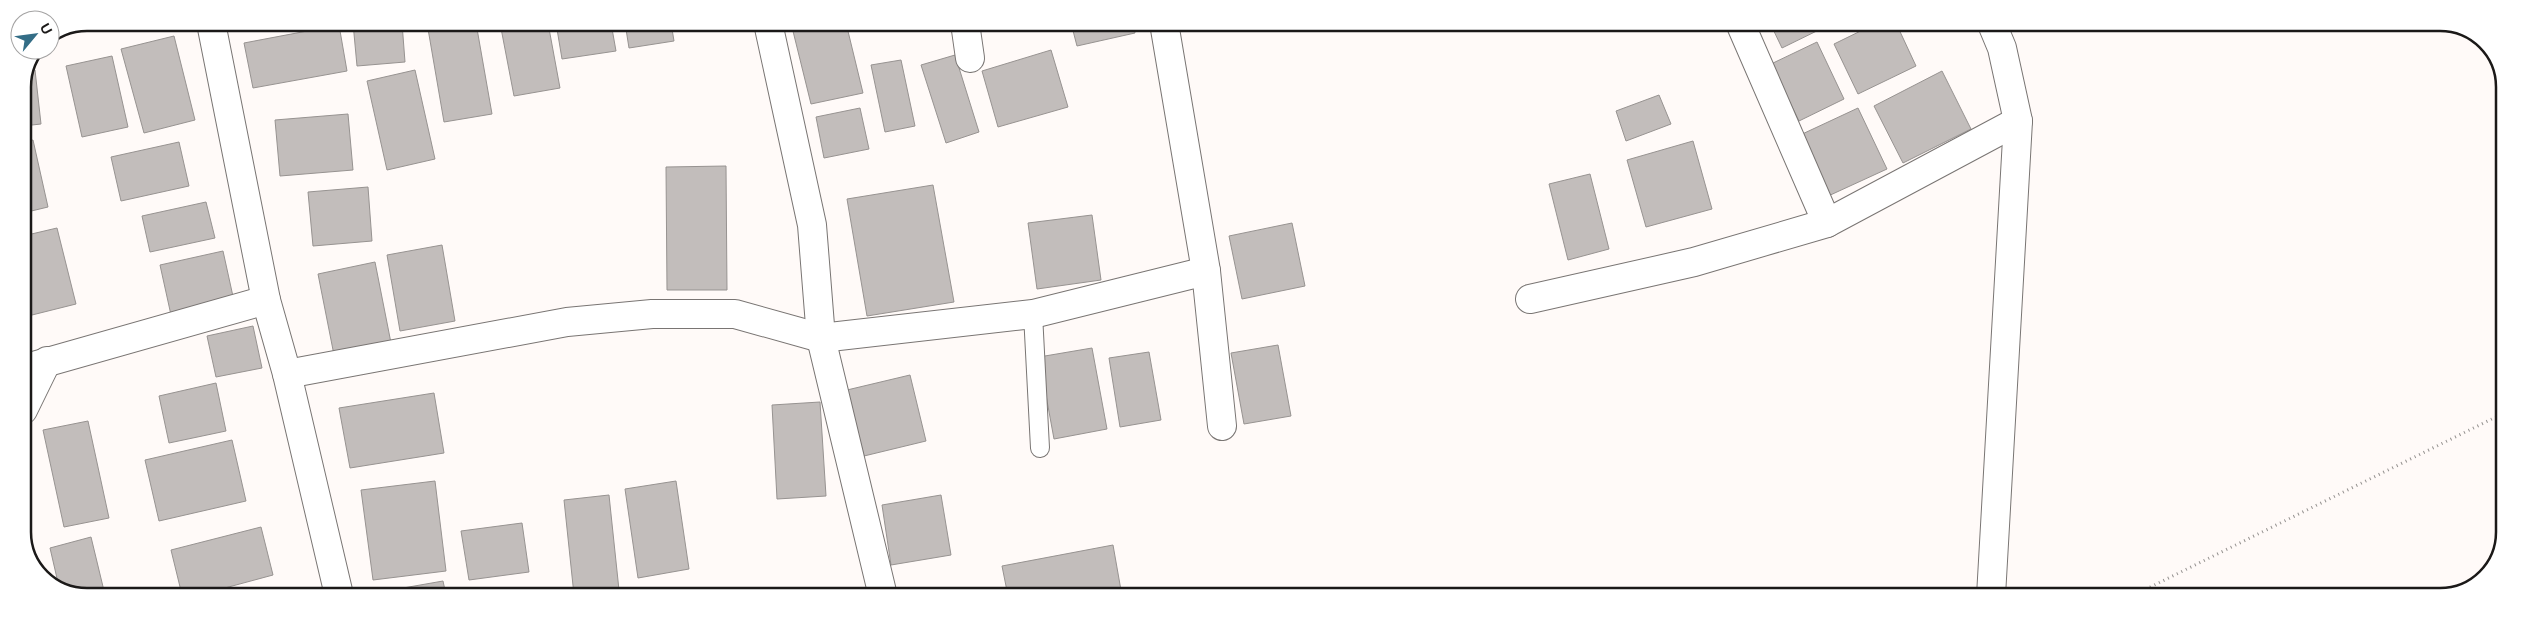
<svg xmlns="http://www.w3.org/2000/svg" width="2527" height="619" font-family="Arial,sans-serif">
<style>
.building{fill:#c2bdbb;stroke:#979391}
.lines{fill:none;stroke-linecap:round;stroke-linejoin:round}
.lane-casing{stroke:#797573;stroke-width:20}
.street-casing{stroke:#797573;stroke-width:30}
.path{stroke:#94918f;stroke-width:3;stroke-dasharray:1 4;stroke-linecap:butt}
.lane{stroke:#fff;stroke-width:18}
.street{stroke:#fff;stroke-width:28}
.rim{fill:none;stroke:#1b1918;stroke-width:2.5}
</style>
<rect width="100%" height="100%" fill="#fffaf8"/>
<g class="building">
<path d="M353,23H402L405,62L357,66Z"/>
<path d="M427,23H476L492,114L444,122Z"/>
<path d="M500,23H548L560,88L514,96Z"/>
<path d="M556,23H611L616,51L562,59Z"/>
<path d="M625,23H671L674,41L629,48Z"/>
<path d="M791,23H846L863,93L811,104Z"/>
<path d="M1071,23H1133L1135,33L1077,46Z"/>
<path d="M1770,23H1833L1782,48Z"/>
<path d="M1877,23H1896L1916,66L1858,94L1834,44Z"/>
<path d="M339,25L347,71L253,88L244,43Z"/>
<path d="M174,36L195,120L144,133L121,49Z"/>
<path d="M1817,42L1844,99L1799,121L1771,64Z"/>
<path d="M1051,50L1068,107L998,127L982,71Z"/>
<path d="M955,55L979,132L946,143L921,65Z"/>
<path d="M112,56L128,127L82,137L66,66Z"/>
<path d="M901,60L915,126L885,132L871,65Z"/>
<path d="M35,70L41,124L23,126V87L29,71Z"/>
<path d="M415,70L435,159L387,170L367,81Z"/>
<path d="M1942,71L1971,129L1903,163L1874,106Z"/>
<path d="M1659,95L1671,124L1626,141L1616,111Z"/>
<path d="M860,108L869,149L824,158L816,117Z"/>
<path d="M1858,108L1887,169L1826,197L1798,136Z"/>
<path d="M348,114L353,170L280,176L275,120Z"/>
<path d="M33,140L48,207L23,213V142Z"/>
<path d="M1693,141L1712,209L1646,227L1627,160Z"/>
<path d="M179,142L189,186L121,201L111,157Z"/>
<path d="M726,166L727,290H667L666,167Z"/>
<path d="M1590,174L1609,249L1568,260L1549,184Z"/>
<path d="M933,185L954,302L867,316L847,199Z"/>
<path d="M368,187L372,241L313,246L308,192Z"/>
<path d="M206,202L215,238L150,252L142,216Z"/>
<path d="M1092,215L1101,280L1037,289L1028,223Z"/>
<path d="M1292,223L1305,286L1242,299L1229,236Z"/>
<path d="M57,228L76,304L28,316L23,292V236Z"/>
<path d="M442,245L455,321L400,331L387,255Z"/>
<path d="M223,251L234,301L171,315L160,265Z"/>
<path d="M375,262L391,343L334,355L318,274Z"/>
<path d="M253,326L262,368L216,377L207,336Z"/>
<path d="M23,338L28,354L23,356Z"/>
<path d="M1278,345L1291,416L1244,424L1231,353Z"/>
<path d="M1092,348L1107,429L1054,439L1039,357Z"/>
<path d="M1149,352L1161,420L1120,427L1109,358Z"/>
<path d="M910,375L926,441L864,456L847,390Z"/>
<path d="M216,383L226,431L169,443L159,396Z"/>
<path d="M434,393L444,453L350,468L339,408Z"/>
<path d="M820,402L826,496L777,499L772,405Z"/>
<path d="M88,421L109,518L64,527L43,430Z"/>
<path d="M232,440L246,501L159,521L145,460Z"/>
<path d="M435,481L446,571L373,580L361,490Z"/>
<path d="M676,481L689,569L638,578L625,489Z"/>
<path d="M609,495L619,590L574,595L564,500Z"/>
<path d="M941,495L951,555L891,565L882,505Z"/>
<path d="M522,523L529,572L469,580L461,531Z"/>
<path d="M261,527L273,575L199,595H182L171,550Z"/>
<path d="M91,537L105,595H74L59,587L50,548Z"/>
<path d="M1113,545L1122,596H1008L1002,566Z"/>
<path d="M443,581L446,595H369V594Z"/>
</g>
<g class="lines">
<g class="lane-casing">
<path id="lane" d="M1033,314L1040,448"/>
</g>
<g class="street-casing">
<g id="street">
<path d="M211,23L266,300L287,374L339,595"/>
<path d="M768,23L812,225L821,338L883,596"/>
<path d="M965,23L970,58"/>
<path d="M1164,23L1206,271L1222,426"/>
<path d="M1740,23L1827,223"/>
<path d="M1530,299L1694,262L1827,223L2018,121"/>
<path d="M23,369L266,300"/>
<path d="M287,374L567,322L652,314H735L821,338L1033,314L1206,271"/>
<path d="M23,410L47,361"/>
<path d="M1991,596L2018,121L2002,48L1992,24"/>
</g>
</g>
<path class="path" d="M2132,596L2504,413"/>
<use href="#lane" class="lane"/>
<use href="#street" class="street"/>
</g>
<path d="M0 0H2527V619H0ZM87 31H2440A56 56 0 0 1 2496 87V532A56 56 0 0 1 2440 588H87A56 56 0 0 1 31 532V87A56 56 0 0 1 87 31Z" fill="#fff" fill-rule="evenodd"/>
<path class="rim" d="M87 31H2440A56 56 0 0 1 2496 87V532A56 56 0 0 1 2440 588H87A56 56 0 0 1 31 532V87A56 56 0 0 1 87 31Z"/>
<g transform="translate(35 35) rotate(61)"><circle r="24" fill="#ffffff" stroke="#a4a3a3"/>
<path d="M0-4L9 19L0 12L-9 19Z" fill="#336d86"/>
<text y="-8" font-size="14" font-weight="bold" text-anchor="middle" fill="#1b1918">U</text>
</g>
</svg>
